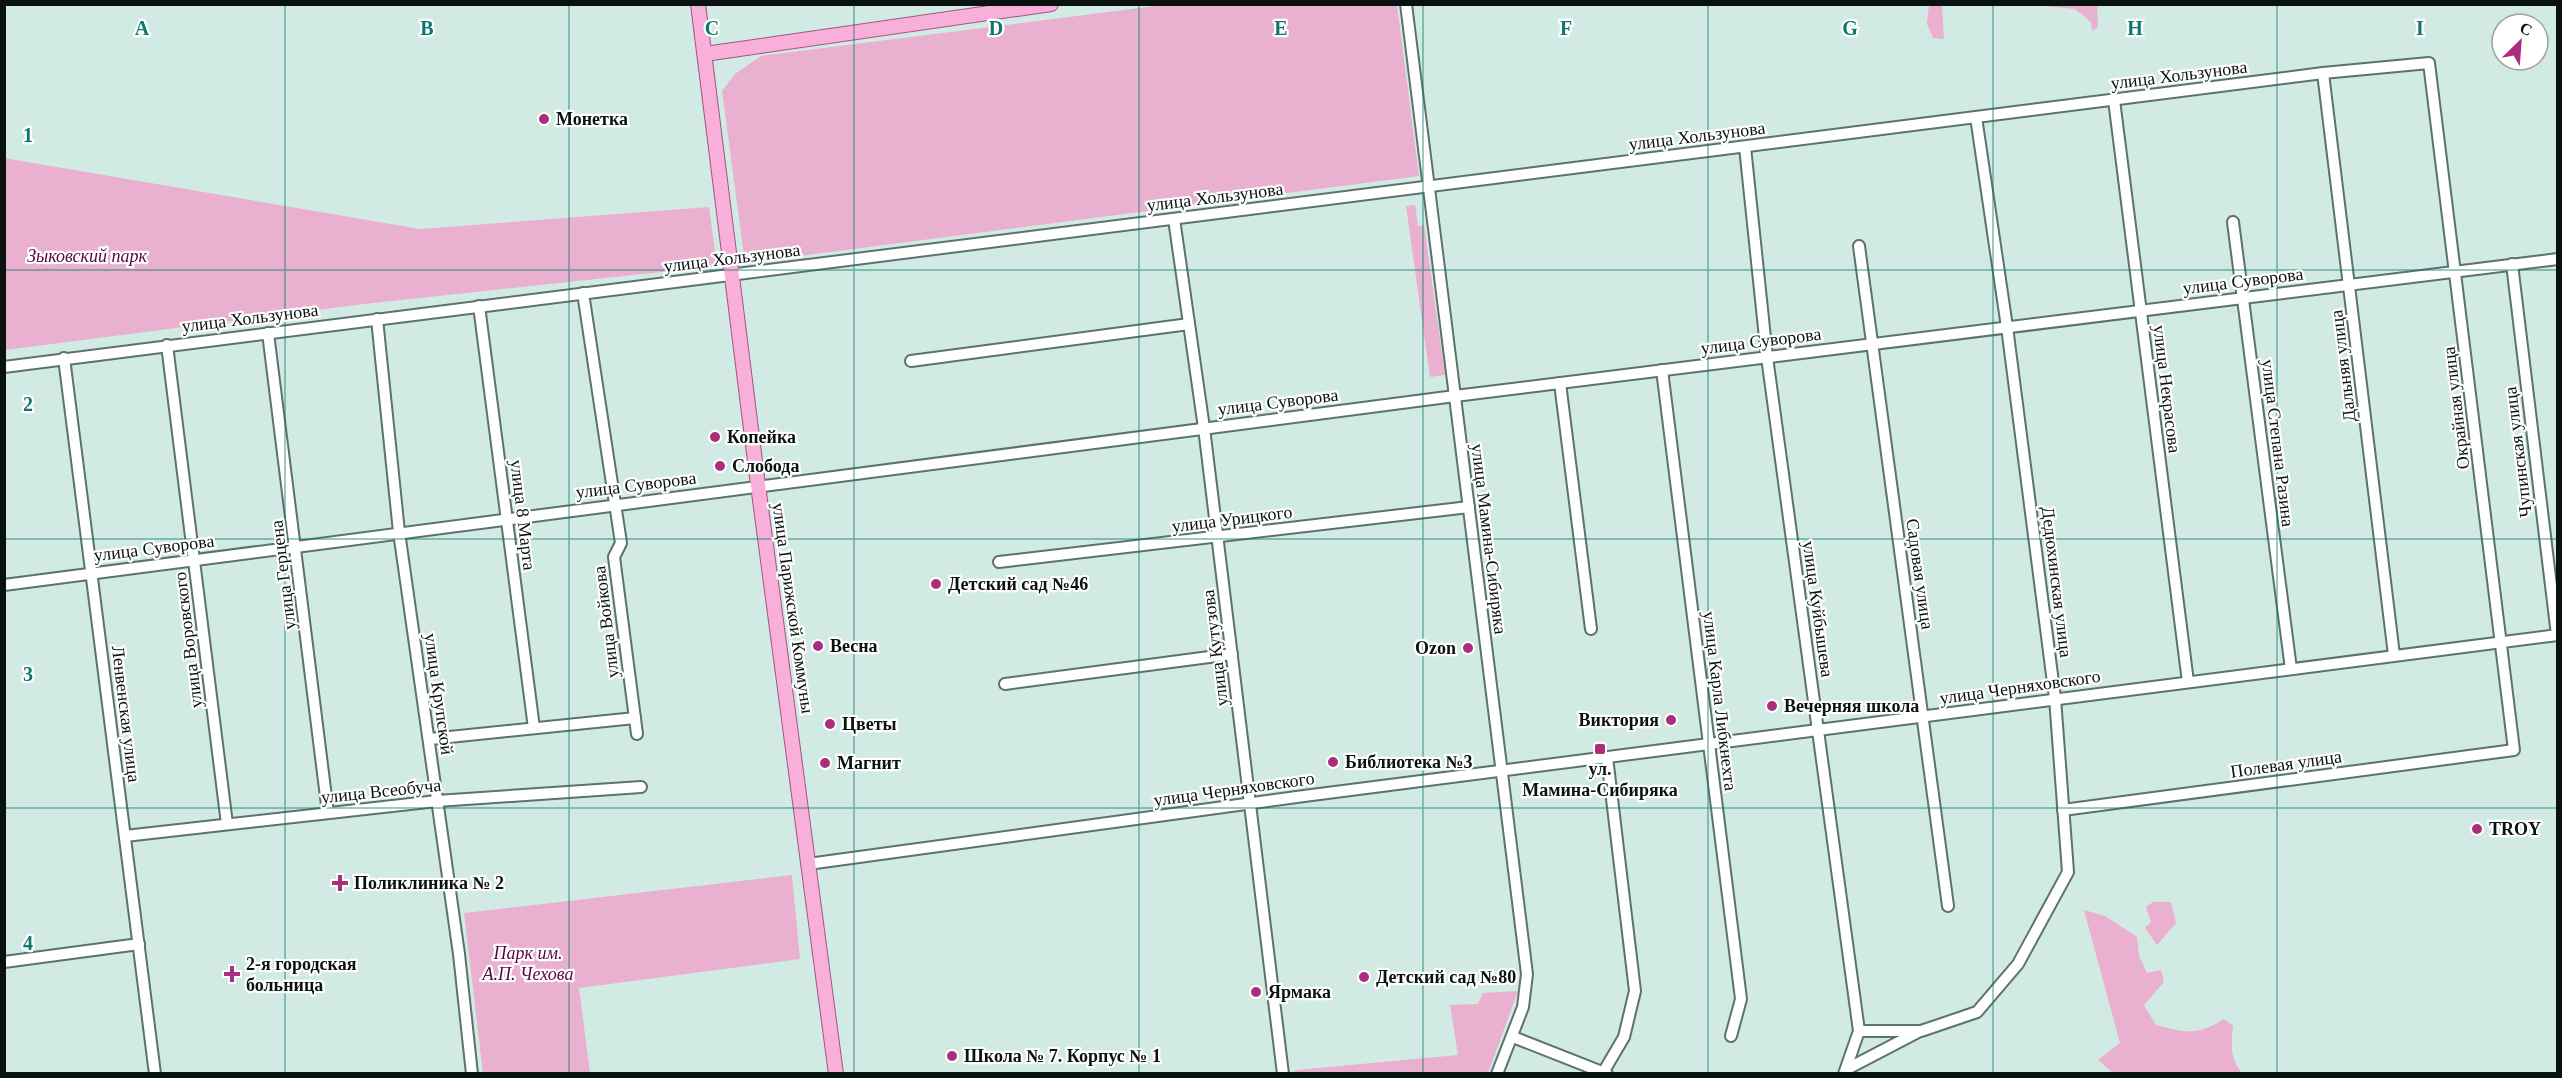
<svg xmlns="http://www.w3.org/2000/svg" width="2562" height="1078" font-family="'Times New Roman',serif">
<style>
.green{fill:#e9b0cf}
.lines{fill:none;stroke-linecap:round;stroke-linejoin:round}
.minor-casing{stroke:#5c726c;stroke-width:14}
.major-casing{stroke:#a15584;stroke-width:16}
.minor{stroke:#fff;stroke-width:10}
.major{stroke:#f8afda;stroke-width:14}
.grid{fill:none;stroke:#0f766e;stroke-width:1.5;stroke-opacity:0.55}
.poi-dot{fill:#aa2d7e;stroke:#fff;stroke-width:2}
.labels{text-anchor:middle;stroke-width:4.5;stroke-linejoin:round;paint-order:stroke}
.street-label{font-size:18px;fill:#0a1210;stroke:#fff}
.poi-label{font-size:18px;font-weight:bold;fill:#0a1210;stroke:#fff;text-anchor:start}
.park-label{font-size:18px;font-style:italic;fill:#59063f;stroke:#fff}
.grid-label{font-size:20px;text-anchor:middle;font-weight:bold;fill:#0f766e;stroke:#fff;stroke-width:4.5;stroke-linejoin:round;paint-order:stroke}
</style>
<rect width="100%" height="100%" fill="#d2eae4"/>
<g class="green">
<path d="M1163,5H1397L1419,176L745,263L722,91L735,74L761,56Z"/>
<path d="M1929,5H1942L1944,39L1933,38L1927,24Z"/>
<path d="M2034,5H2097L2098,27L2092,31L2091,22L2075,9Z"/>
<path d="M4,158L420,229L709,207L717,266L364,304L5,350Z"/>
<path d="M1415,205L1418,226L1424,225L1445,375L1430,377L1406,206Z"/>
<path d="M792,875L800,959L579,988L590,1073H483L464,913Z"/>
<path d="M2153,902H2171L2176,923L2157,945L2145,928L2151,922L2146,907Z"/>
<path d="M2084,910L2105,916L2137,937L2139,956L2147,973L2161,970L2164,982L2144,1005L2156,1025C2186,1033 2197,1036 2224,1019L2233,1026C2231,1045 2230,1059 2242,1073H2113L2098,1060L2120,1043Z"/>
<path d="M1518,991L1488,1073H1290L1297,1070L1458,1055L1450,1005L1478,1004L1483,993Z"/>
</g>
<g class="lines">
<g class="minor-casing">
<g id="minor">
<path d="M1406,4L1527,974L1523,1007L1497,1074"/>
<path d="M2323,73L2394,655"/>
<path d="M2114,100L2188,682"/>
<path d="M1745,147L1767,357L1859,1031L1844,1074"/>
<path d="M1174,219L1204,428L1283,1074"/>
<path d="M2233,222L2291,669"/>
<path d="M1859,246L1948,906"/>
<path d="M2512,264L2557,635"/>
<path d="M583,293L621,543L614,557L637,734"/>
<path d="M479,306L534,728"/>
<path d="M377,319L399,532L459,954L472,1074"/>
<path d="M268,333L328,813"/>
<path d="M167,345L227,824"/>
<path d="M64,358L155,1074"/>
<path d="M911,361L1189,324"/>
<path d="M4,367L2323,73L2429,63L2514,750L2063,810"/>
<path d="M1662,370L1741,999L1731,1036"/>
<path d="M1560,383L1591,629"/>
<path d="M999,562L1469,507"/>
<path d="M4,585L1455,396L2558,259"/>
<path d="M1005,684L1232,654"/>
<path d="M430,739L635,718"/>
<path d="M125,836L437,801L641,787"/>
<path d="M808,864L1304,796L2558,635"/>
<path d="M4,962L139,944"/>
<path d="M1859,1031H1921L1977,1012L2018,964L2068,872L2055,698L2007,327L1976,117"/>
<path d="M1513,1037L1607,1074"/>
<path d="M1847,1069L1918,1032"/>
<path d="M1604,1071L1624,1037L1635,991L1607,757"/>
</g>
</g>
<g class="major-casing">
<g id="major">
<path d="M698,4L758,485L836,1074"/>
<path d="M705,54L1051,4"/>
</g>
</g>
<use href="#minor" class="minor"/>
<use href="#major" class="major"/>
</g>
<path class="grid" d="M285,4V1074M569,4V1074M854,4V1074M1139,4V1074M1423,4V1074M1708,4V1074M1993,4V1074M2277,4V1074M4,270H2558M4,539H2558M4,808H2558"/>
<g class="poi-dot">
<circle cx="544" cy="119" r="6"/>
<circle cx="715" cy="437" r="6"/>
<circle cx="720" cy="466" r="6"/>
<circle cx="936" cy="584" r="6"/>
<circle cx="818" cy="646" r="6"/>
<circle cx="1468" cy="648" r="6"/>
<circle cx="1772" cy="706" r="6"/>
<circle cx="1671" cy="720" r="6"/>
<circle cx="830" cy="724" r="6"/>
<rect x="1594" y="743" width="12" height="12" rx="3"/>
<circle cx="1333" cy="762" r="6"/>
<circle cx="825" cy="763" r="6"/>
<circle cx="2477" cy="829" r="6"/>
<path d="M337 874h6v6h6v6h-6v6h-6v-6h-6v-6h6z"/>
<path d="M229 965h6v6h6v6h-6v6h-6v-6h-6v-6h6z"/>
<circle cx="1364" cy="977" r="6"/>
<circle cx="1256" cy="992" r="6"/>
<circle cx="952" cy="1056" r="6"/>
</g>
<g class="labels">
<g class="street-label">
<text transform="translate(2179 75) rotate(-7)" y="6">улица Хользунова</text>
<text transform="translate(1697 136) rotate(-7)" y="6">улица Хользунова</text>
<text transform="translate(1215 197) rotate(-7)" y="6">улица Хользунова</text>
<text transform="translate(732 258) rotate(-7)" y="6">улица Хользунова</text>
<text transform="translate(2243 281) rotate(-7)" y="6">улица Суворова</text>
<text transform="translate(250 318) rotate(-7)" y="6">улица Хользунова</text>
<text transform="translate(1761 341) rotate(-7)" y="6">улица Суворова</text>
<text transform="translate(2343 366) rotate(-97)" y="6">Дальняя улица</text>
<text transform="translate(2167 389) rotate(83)" y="6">улица Некрасова</text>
<text transform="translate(1278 402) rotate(-7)" y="6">улица Суворова</text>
<text transform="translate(2456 408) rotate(-97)" y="6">Окрайная улица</text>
<text transform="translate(2278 443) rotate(83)" y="6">улица Степана Разина</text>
<text transform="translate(2518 452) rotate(-97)" y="6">Чупинская улица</text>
<text transform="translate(636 485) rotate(-7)" y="6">улица Суворова</text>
<text transform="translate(523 515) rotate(83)" y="6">улица 8 Марта</text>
<text transform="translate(1232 519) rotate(-7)" y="6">улица Урицкого</text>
<text transform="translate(1489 539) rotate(83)" y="6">улица Мамина-Сибиряка</text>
<text transform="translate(154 548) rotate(-7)" y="6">улица Суворова</text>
<text transform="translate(1920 574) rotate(82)" y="6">Садовая улица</text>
<text transform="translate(283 575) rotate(-97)" y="6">улица Герцена</text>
<text transform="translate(2057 582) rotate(83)" y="6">Дедюхинская улица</text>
<text transform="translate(793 608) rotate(82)" y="6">улица Парижской Коммуны</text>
<text transform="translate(1818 609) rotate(82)" y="6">улица Куйбышева</text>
<text transform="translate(606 622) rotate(-97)" y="6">улица Войкова</text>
<text transform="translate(188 640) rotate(-97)" y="6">улица Воровского</text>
<text transform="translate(1215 648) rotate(-97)" y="6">улица Кутузова</text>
<text transform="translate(2020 687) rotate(-8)" y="6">улица Черняховского</text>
<text transform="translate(439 694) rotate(82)" y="6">улица Крупской</text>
<text transform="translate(1720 701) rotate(83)" y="6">улица Карла Либкнехта</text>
<text transform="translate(126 714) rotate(83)" y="6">Ленвенская улица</text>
<text transform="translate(2286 764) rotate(-8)" y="6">Полевая улица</text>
<text transform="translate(1234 789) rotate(-8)" y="6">улица Черняховского</text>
<text transform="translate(381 791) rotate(-6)" y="6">улица Всеобуча</text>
</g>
<g class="poi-label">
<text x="556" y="125">Монетка</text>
<text x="727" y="443">Копейка</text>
<text x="732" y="472">Слобода</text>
<text x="948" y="590">Детский сад №46</text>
<text x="830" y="652">Весна</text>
<text x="1456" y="654" text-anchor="end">Ozon</text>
<text x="1784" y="712">Вечерняя школа</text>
<text x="1659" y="726" text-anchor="end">Виктория</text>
<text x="842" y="730">Цветы</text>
<text x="1345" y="768">Библиотека №3</text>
<text x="837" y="769">Магнит</text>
<text x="1600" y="775" text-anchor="middle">ул.<tspan x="1600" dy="21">Мамина-Сибиряка</tspan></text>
<text x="2489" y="835">TROY</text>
<text x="354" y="889">Поликлиника № 2</text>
<text x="246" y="970">2-я городская<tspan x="246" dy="21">больница</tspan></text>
<text x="1376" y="983">Детский сад №80</text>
<text x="1268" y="998">Ярмака</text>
<text x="964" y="1062">Школа № 7. Корпус № 1</text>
</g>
<g class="park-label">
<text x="87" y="262">Зыковский парк</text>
<text x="528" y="959">Парк им.<tspan x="528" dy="21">А.П. Чехова</tspan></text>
</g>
</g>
<g class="grid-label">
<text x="142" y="35">A</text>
<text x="427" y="35">B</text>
<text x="712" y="35">C</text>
<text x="996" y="35">D</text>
<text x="1281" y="35">E</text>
<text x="1566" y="35">F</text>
<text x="1850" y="35">G</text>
<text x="2135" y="35">H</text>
<text x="2420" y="35">I</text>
<text x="28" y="142">1</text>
<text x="28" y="411">2</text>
<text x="28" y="681">3</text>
<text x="28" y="950">4</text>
</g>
<rect width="2562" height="1078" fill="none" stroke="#0a1210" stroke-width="12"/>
<g transform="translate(2520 42) rotate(25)"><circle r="28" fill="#ffffff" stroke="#9da09f" stroke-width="1.5"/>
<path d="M0-4.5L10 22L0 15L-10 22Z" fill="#aa2d7e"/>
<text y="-9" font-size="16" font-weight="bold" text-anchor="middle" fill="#0a1210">С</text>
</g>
</svg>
